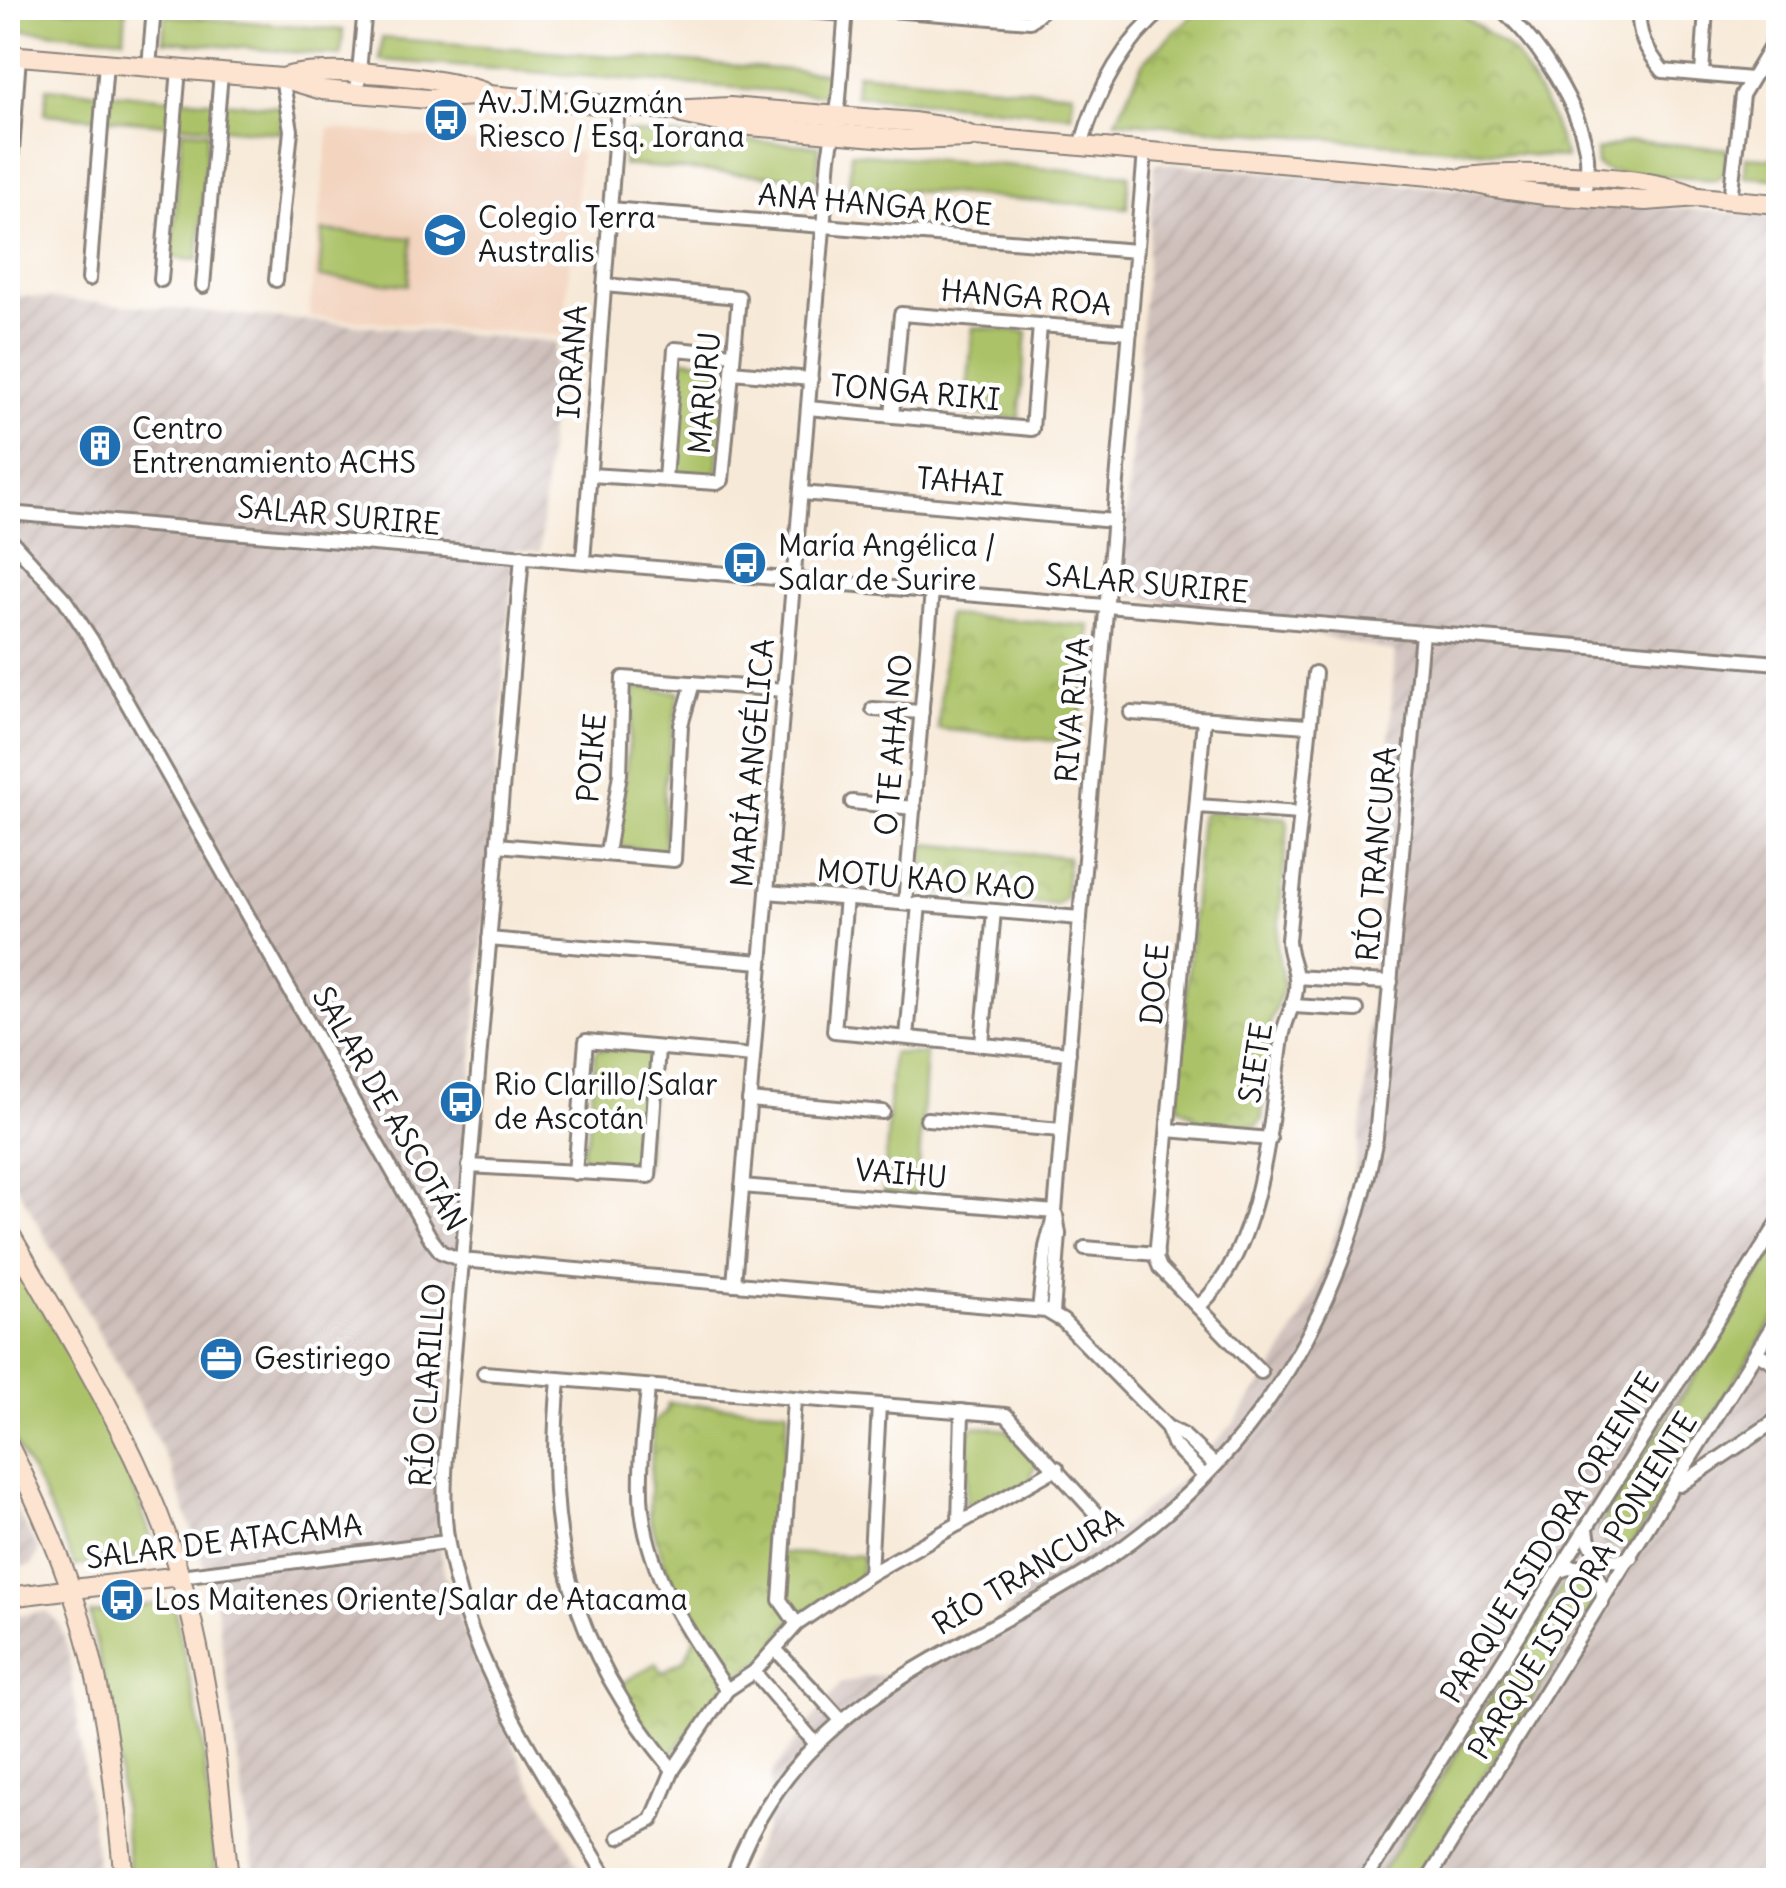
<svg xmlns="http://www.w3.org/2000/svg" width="1786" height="1888" font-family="Delius,sans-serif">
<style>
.built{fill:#f3d4bf}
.industrial{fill:url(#industrial-furrows)}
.green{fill:#acc267;stroke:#646f42;stroke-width:2.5}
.park{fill:url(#park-crowns);stroke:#646f42;stroke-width:2.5}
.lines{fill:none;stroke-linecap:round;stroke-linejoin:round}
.street-casing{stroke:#8a827a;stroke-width:18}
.secondary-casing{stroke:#8a827a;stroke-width:22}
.street{stroke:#fff;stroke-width:12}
.secondary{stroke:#fde4d1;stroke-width:18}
.labels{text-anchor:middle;stroke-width:9;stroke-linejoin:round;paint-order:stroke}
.poi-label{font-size:30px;fill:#1c1c1c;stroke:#fff;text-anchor:start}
.street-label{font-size:30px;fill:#1c1c1c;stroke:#fff}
</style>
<defs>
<pattern id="industrial-furrows" width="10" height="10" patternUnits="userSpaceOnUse" patternTransform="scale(2.5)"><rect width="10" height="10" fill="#cfc0bb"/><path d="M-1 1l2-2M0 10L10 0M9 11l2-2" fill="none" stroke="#b1a4a0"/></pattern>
<pattern id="park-crowns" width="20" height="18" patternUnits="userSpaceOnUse" patternTransform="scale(2.5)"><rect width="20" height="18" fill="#acc267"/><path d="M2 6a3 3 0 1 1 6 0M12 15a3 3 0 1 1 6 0" fill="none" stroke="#93a659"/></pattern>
</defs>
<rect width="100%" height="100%" fill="#fff"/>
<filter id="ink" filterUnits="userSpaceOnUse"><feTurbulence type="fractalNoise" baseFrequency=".01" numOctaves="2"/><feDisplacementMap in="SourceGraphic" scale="20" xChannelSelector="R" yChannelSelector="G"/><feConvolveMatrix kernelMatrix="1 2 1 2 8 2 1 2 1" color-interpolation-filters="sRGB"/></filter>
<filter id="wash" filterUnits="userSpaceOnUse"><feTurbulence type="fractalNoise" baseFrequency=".0048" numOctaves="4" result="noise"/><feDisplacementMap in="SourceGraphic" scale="40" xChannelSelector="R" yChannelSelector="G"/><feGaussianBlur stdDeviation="2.25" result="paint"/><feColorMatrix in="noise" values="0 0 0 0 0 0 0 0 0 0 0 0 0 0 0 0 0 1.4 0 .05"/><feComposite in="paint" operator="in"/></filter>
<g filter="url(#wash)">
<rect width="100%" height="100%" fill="#f7e9d7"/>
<path class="built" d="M329,128L580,152L563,336L309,317Z"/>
<g class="industrial">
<path d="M1155,163L1778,217V1880H740L765,1830L772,1772L841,1684L871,1676L910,1672L999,1622L1024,1589L1106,1541L1177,1484L1234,1423L1275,1366L1298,1325L1320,1278L1352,1185L1364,1112L1395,652L1120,592Z"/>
<path d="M8,295L556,342L540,552L514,550L440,1467L438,1534L445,1576L466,1637L528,1777L587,1880H255L216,1603L171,1468L137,1400L8,1170Z"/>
<path d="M8,1496L39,1550L32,1565L8,1568Z"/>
<path d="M46,1612L59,1623L68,1650L99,1880H8V1616Z"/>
</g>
<g class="green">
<path d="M8,8L126,10L124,38L8,29Z"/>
<path d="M165,15L343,30L341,56L163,41Z"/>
<path d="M382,38L828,73L827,95L380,60Z"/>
<path d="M857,73L1073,93L1071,115L855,95Z"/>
<path d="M47,88L283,107L281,133L45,114Z"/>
<path d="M182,130L208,132L198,260L172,258Z"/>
<path d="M625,132L819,146L817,179L623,165Z"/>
<path d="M1631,141L1727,149L1725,172L1717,180L1609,172L1597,165L1596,151Z"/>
<path d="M851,153L1129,175L1127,208L849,186Z"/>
<path d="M1746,157L1778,159V179L1745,177Z"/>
<path d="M323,231L412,238L408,285L319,277Z"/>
<path d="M973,327L1027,332L1019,419L965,414Z"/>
<path d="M681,359L710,362L725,376L717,477L672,473Z"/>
<path d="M636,687L679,692L664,785L665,845L660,851L621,847L617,840Z"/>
<path d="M599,1049L653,1052L646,1164L640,1172L586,1167L581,1162L583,1146L588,1136L595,1054Z"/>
<path d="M892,1053L926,1054L917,1195L884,1193Z"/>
<path d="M1778,1245V1312L1631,1545L1605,1543L1600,1533L1604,1519Z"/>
<path d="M8,1247L102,1413L129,1474L157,1554L75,1566L41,1490L8,1429Z"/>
<path d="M974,1426L1007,1430L1039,1462L1032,1473L1031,1482L970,1512L966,1504L969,1431Z"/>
<path d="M1578,1571L1593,1576L1597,1586L1595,1601L1416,1880H1377L1568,1577Z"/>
<path d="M173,1601L202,1736L217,1880H130L115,1737L90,1614Z"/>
</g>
<g class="park">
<path d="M1200,8H1453L1515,54L1549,111L1566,158L1116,121L1144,61Z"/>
<path d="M947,615L1090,626L1079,743L938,729Z"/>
<path d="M1208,811L1286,818L1288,824L1277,948L1284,985L1270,1024L1262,1119L1257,1126L1202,1122L1177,1105L1201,816Z"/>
<path d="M925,844L1068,857L1065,898L1057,905L927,894L922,889Z"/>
<path d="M668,1403L788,1410L778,1553L863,1556L860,1581L788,1623L768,1656L727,1683L673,1752H661L619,1685L656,1663L662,1672L685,1659L695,1637L672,1587L649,1516L653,1423L666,1412Z"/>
</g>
</g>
<g filter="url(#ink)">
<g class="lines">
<g class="street-casing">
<g id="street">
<path d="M767,8L846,14"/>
<path d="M865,8L1030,21L1045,8"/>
<path d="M1500,8C1538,41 1581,106 1587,157C1588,171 1586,184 1585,197"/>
<path d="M1639,8C1637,34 1646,50 1663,71L1751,79"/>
<path d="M149,67L154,8"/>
<path d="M1702,74L1706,8"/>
<path d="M357,93L365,8"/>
<path d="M1081,146C1096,93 1121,44 1165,8"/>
<path d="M1730,200L1742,95L1772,45L1778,8"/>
<path d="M8,206L19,56"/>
<path d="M610,209L1136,251"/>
<path d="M89,279L106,63"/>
<path d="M161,280L179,69"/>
<path d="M276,280L291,130L282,78"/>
<path d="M203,286L221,73"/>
<path d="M732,372L811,379"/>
<path d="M808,408L1032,429L1040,325"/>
<path d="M892,416L901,314L1130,332"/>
<path d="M590,475L717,483L722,480L739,297L604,285"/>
<path d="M665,479L675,349L733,354"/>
<path d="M802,493L1114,521"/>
<path d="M8,513L1778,663"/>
<path d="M8,537L65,600L91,639L431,1239L441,1252L461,1260L1046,1311L1063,1321L1167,1427L1183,1435L1215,1465"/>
<path d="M522,556L447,1437C445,1472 442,1509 448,1544C468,1667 547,1775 608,1880"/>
<path d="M583,561L618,106"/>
<path d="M873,709L922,712"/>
<path d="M1131,713L1307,726"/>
<path d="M1204,719L1156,1258L1160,1268L1261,1372"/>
<path d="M852,802L914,808"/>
<path d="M1197,806L1300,813"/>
<path d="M497,845L674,860L681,725L693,683"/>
<path d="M607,853L620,774L623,678L785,690"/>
<path d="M767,892L1080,918"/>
<path d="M846,898L834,1031L1069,1053"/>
<path d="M905,903L932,591"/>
<path d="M489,939L761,962"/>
<path d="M1296,977L1359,981"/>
<path d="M1367,981L1391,982"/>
<path d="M1294,1006L1357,1010"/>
<path d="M907,1037L919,904"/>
<path d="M982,1044L994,911"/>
<path d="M749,1100L883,1112"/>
<path d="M927,1119L1062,1130"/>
<path d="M1168,1130L1270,1139"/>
<path d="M469,1166L649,1176L658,1048"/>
<path d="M575,1173L586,1041L753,1056"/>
<path d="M742,1186L1055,1212"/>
<path d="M1085,1248L1157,1254"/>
<path d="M734,1284L829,157L839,99L846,8"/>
<path d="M1198,1307C1264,1249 1270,1119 1282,1038C1285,1017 1299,1000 1296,978C1295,965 1288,954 1288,940L1315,673"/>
<path d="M1039,1310L1046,1247L1055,1212L1145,152"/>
<path d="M1053,1313L1059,1234L1056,1215"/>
<path d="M1757,1353L1778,1365"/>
<path d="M484,1373L1006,1415L1109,1528"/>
<path d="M559,1380C544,1540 570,1645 673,1770"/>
<path d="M648,1387C645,1427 638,1470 642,1510C650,1579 690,1635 727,1690"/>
<path d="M794,1400L780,1600L797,1624"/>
<path d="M1167,1427L1173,1444L1204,1476"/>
<path d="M1680,1485L1778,1419"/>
<path d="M959,1524L962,1411"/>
<path d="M1587,1529C1589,1555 1608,1566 1631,1557"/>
<path d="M1560,1571C1585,1559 1607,1576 1602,1603"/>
<path d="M870,1574L879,1405"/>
<path d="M180,1576L447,1542"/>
<path d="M776,1650L819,1696"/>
<path d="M754,1672L793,1718"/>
<path d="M822,1699L841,1720"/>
<path d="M797,1722L816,1744"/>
<path d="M619,1837L652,1820L673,1770L727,1690L754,1672L797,1624L870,1574L1057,1468"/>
<path d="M731,1880C797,1700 940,1664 1087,1572C1246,1471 1341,1321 1376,1138L1422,633"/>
<path d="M1365,1880L1778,1223"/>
<path d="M1428,1880L1778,1317"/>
</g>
</g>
<g class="secondary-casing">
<g id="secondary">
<path d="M8,55L282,78L322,90L428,99L489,95L669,110L730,107L913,122L946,127L975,137L1454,178L1494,188L1545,195L1646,201L1698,197L1778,204"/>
<path d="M283,78C320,64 446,77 484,92"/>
<path d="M682,114L728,124L910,140L969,138"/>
<path d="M1466,177C1520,170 1643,174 1693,195"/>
<path d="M8,1230C71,1341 145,1456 181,1579C210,1677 219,1780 229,1880"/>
<path d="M8,1444C35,1497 59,1550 77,1607C106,1695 115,1789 124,1880"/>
<path d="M8,1597L180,1576"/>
</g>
</g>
<use href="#street" class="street"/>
<use href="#secondary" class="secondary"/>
</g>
</g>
<defs>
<g id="bus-disc" transform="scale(2.25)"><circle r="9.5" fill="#1f6fb2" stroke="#fff"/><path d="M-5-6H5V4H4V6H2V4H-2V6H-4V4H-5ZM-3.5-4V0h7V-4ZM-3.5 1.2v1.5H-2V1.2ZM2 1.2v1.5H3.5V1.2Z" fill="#fff"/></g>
<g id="school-disc" transform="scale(2.25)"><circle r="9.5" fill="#1f6fb2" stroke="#fff"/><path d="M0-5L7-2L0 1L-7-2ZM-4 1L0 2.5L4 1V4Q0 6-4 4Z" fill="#fff"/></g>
<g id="building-disc" transform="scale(2.25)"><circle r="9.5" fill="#1f6fb2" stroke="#fff"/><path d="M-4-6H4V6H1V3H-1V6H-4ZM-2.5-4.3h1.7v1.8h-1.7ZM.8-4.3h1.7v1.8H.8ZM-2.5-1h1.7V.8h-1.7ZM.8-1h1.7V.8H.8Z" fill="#fff"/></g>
<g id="office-disc" transform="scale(2.25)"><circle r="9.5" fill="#1f6fb2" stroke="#fff"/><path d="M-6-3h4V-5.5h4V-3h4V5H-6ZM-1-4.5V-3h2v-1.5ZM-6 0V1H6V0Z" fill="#fff"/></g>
</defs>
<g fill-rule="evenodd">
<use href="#bus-disc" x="446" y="120"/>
<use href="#school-disc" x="445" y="235"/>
<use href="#building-disc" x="100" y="446"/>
<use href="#bus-disc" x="745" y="563"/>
<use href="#bus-disc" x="461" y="1102"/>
<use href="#office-disc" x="221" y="1359"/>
<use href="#bus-disc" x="122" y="1600"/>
</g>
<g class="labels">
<g class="poi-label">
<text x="478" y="113">Av.J.M.Guzmán<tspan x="478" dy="34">Riesco / Esq. Iorana</tspan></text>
<text x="478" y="228">Colegio Terra<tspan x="478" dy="34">Australis</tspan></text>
<text x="132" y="439">Centro<tspan x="132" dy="34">Entrenamiento ACHS</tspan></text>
<text x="778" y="556">María Angélica /<tspan x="778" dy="34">Salar de Surire</tspan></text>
<text x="494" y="1095">Rio Clarillo/Salar<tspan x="494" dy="34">de Ascotán</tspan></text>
<text x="254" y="1369">Gestiriego</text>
<text x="154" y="1610">Los Maitenes Oriente/Salar de Atacama</text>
</g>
<g class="street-label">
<text transform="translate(875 205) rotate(5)" y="10">ANA HANGA KOE</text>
<text transform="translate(1026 298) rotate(5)" y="10">HANGA ROA</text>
<text transform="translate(573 362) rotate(-86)" y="10">IORANA</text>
<text transform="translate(705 393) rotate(-85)" y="10">MARURU</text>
<text transform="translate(915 393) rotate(5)" y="10">TONGA RIKI</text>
<text transform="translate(960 482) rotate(5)" y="10">TAHAI</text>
<text transform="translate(339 516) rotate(5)" y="10">SALAR SURIRE</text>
<text transform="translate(1147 584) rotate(5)" y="10">SALAR SURIRE</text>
<text transform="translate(1073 710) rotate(-85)" y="10">RIVA RIVA</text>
<text transform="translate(894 745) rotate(-85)" y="10">O TE AHA NO</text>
<text transform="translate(592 758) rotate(-85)" y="10">POIKE</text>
<text transform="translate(753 763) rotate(-85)" y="10">MARÍA ANGÉLICA</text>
<text transform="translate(1377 854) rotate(-85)" y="10">RÍO TRANCURA</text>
<text transform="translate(926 880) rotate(5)" y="10">MOTU KAO KAO</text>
<text transform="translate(1155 984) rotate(-85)" y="10">DOCE</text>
<text transform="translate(1256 1063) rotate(-81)" y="10">SIETE</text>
<text transform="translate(389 1109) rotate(60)" y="10">SALAR DE ASCOTÁN</text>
<text transform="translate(901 1174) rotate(5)" y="10">VAIHU</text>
<text transform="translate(428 1385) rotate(-86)" y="10">RÍO CLARILLO</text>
<text transform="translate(1550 1538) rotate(-58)" y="10">PARQUE ISIDORA ORIENTE</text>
<text transform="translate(224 1542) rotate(-7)" y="10">SALAR DE ATACAMA</text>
<text transform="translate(1028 1572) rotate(-31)" y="10">RÍO TRANCURA</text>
<text transform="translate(1583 1586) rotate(-58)" y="10">PARQUE ISIDORA PONIENTE</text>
</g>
</g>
<rect width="1786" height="1888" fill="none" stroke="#fff" stroke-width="40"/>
</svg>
